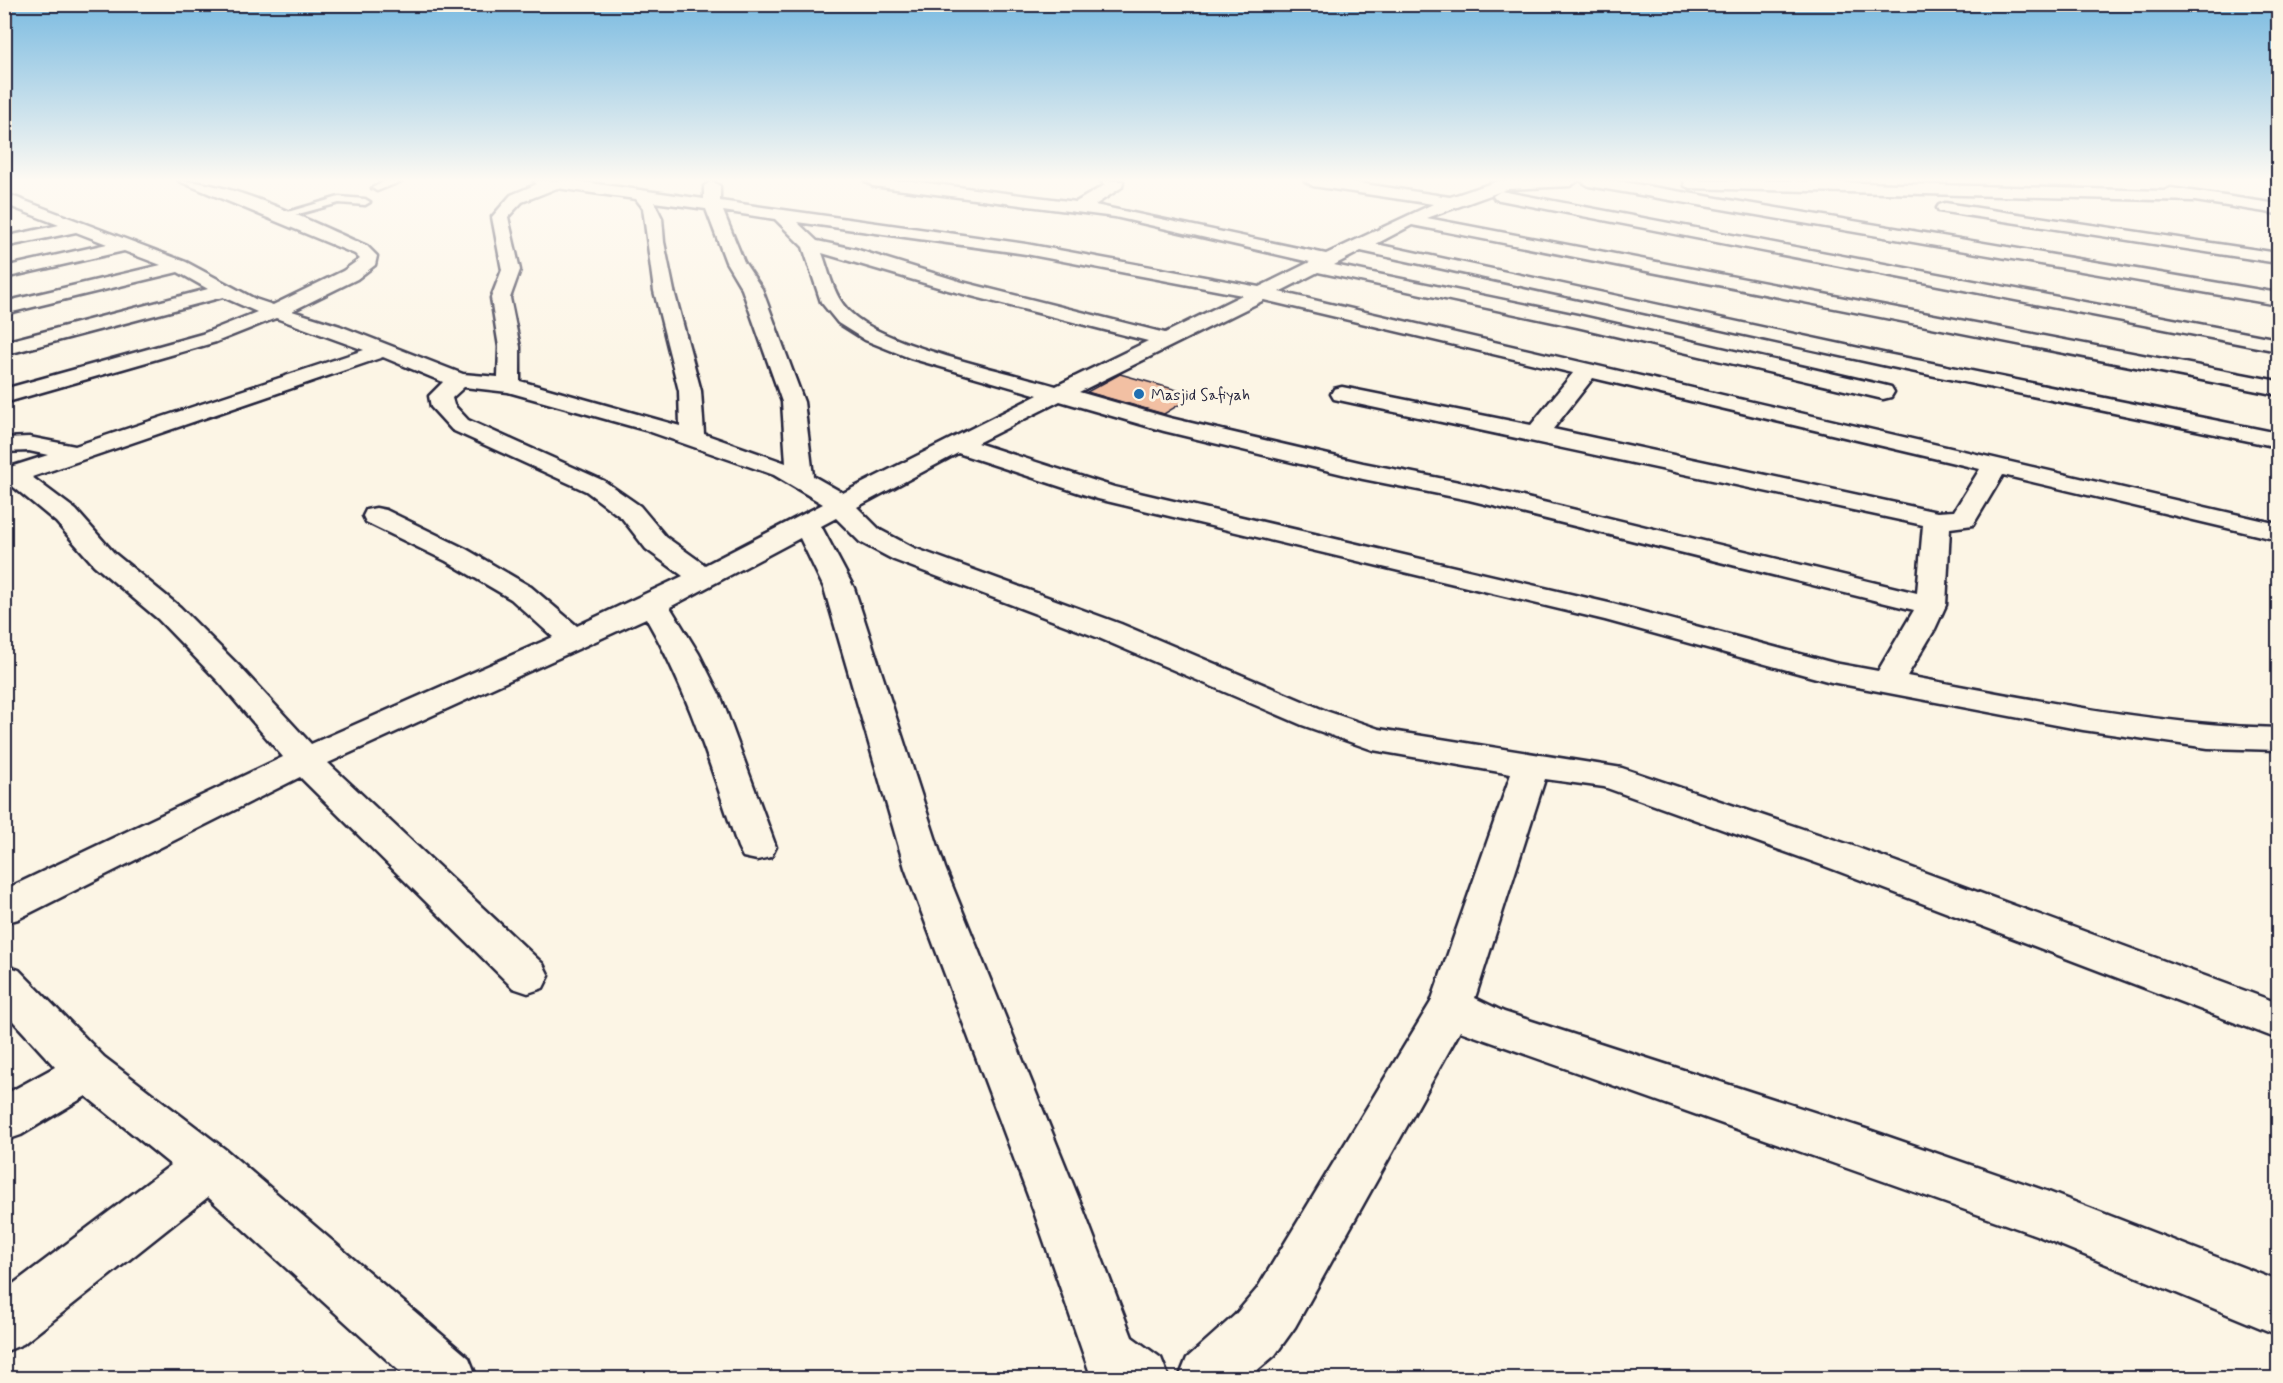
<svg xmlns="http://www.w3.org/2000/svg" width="2283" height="1383" font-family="Mynerve,sans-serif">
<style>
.building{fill:#f2c0a3;stroke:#22223b;stroke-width:1.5}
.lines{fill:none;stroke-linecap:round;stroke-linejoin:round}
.service-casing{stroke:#22223b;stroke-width:5}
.minor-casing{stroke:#22223b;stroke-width:5}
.service{fill:#fcf5e5;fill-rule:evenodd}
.minor{fill:#fcf5e5;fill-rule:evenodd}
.poi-dot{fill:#1f6fb2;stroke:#fcf5e5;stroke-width:2}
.labels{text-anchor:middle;stroke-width:6;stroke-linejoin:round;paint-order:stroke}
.far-poi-label{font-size:16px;fill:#22223b;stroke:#fcf5e5;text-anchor:start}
</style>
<rect width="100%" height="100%" fill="#fcf5e5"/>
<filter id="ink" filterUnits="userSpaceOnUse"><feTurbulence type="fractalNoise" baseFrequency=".0167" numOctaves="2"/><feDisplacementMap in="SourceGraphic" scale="12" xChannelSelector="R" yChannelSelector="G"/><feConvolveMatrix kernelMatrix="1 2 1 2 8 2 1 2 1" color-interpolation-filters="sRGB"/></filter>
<g filter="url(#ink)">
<path class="building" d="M1120,374L1152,383L1195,395L1164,414L1087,392Z"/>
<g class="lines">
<g class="service-casing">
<g id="service">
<path d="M386,181H402L377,191L372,188Z"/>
<path d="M339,197L365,199L370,202L365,205L339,203L280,219L274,216Z"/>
</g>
</g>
<g class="minor-casing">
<g id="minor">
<path d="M179,181C232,181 317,225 367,246L377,256L375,265L357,279L292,311L340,326L463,374L498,377L499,347L491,298L502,270L492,217L511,195L537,184L534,181H576L704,199V186L712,181L720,186V201L1026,244L1259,287L1310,262L1115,217L873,186L865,181H911L1076,202L1105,185L1101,181H1123L1122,187L1095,205L1326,254L1433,204L1313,186L1305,181H1345L1450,197L1498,181H1578L1570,186L1507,189L1427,218L2278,381V395L1412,225L1376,244L1887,354L2278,433V447L1887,366L1361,251L1334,265L1577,315L1883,385L1891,387L1894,392L1891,397L1883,399L1577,327L1318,272L1279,292L2278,524V540L2003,475L1973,525L1950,528L1946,605L1935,629L1907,676C2030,699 2153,725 2278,728V750L2208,748L2083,730L1831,682L1605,620L1098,499L958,453L857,507L880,530L914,548L1121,624L1326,711L1379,729L1622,768L1850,845L2278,1003V1039L1822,865L1604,787L1545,779L1475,998L1504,1012L1869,1130L2046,1191L2278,1281V1335L2036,1235L1460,1031L1295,1327L1275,1355L1248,1378H1179L1187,1358L1235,1315L1257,1289L1431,1002L1511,774L1373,750L1302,725L1099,638L894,560L860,542L836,518L821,526L854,588L945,868L1083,1209L1132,1337L1161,1358L1169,1378H1095L1091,1376L1033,1209L905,868L824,588L800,538L670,607L699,654L722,700L776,847L771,857L757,860L743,857L738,847C711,768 688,690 646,618L328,763L543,964L549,976L543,988L528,993L513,988L300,777L18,919L4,923V890L283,757L218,681L158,619L94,565L56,522L10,484L4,486V469L48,455L29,451L4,452V438L29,437L75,446L364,350L276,318L216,342L4,403V389L202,334L257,312L223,297L4,355V342L208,289L178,272L4,314V302L161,265L124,251L4,278V267L107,244L76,232L4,247V237L59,225L4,204V193L186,262L255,299L273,305L343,271L360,259L355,254ZM557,188L636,199L643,208L654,291L679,391L680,426L520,381V347L510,298L520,270L508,217L522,202ZM654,202L706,209L726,262L742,289L782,402L786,463L704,434L701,391L674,291L664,242L662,218ZM723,211L775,219L803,247L821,302L838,323L865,340L910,358L1038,395L843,493L813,476L804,402L762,289L744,262ZM797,222L1026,254L1242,295L1165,333L962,282L855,249L817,241ZM822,253L948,290L1148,341L1056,386C1006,371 888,347 852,314C834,299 830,274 822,253ZM1264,300L1573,373L1531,425L1342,387L1334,389L1331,394L1334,399L1923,525L1917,593L1469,484L1363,463L1170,418L1079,392ZM383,357L443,382L429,396L431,407L452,430L586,491L622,518L646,549L683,576L577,626L531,587L466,549L386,510L376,508L366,510L363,516L366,522L446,561L511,599L553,637L311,744L240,667L180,607L114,553L76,510L32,477ZM1593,378L1980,469L1954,511L1937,512L1553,429ZM464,387L508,392L645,430L774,475L823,504L705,565L666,537L640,506L604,481L468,420L454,405L452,398ZM1060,401L1164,431L1363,479L1469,500L1914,610L1878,671L1834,663L1613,604L1114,487L977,443Z"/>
<path d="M1581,181H1617L2278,293V305L1589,186Z"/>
<path d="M1684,181H1791L2164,191L2171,188L2278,204V214L2195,201L1690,188L1685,186Z"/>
<path d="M1501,191L2278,339V351L1495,199L1493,196Z"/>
<path d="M1945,203L2278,253V263L1939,211L1937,208L1939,205Z"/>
<path d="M4,965L19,970L104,1057L226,1150L469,1358L477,1378H407L208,1197L23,1344L4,1352V1291L171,1165L86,1096L21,1135L4,1141V1095L55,1067L4,1011Z"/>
</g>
</g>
<use href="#service" class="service"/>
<use href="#minor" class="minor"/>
</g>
</g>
<linearGradient id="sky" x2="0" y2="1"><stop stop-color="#7bbbe1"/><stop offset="0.48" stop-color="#fefaf3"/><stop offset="1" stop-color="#fefaf3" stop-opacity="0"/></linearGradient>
<rect width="2283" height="375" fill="url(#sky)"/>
<circle class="poi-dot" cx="1139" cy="394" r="6"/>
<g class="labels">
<g class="far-poi-label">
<text x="1151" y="400">Masjid Safiyah</text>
</g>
</g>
<rect width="2283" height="1383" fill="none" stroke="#fcf5e5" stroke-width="24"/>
<rect x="12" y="12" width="2259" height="1359" fill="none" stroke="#22223b" stroke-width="2" filter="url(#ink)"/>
</svg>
